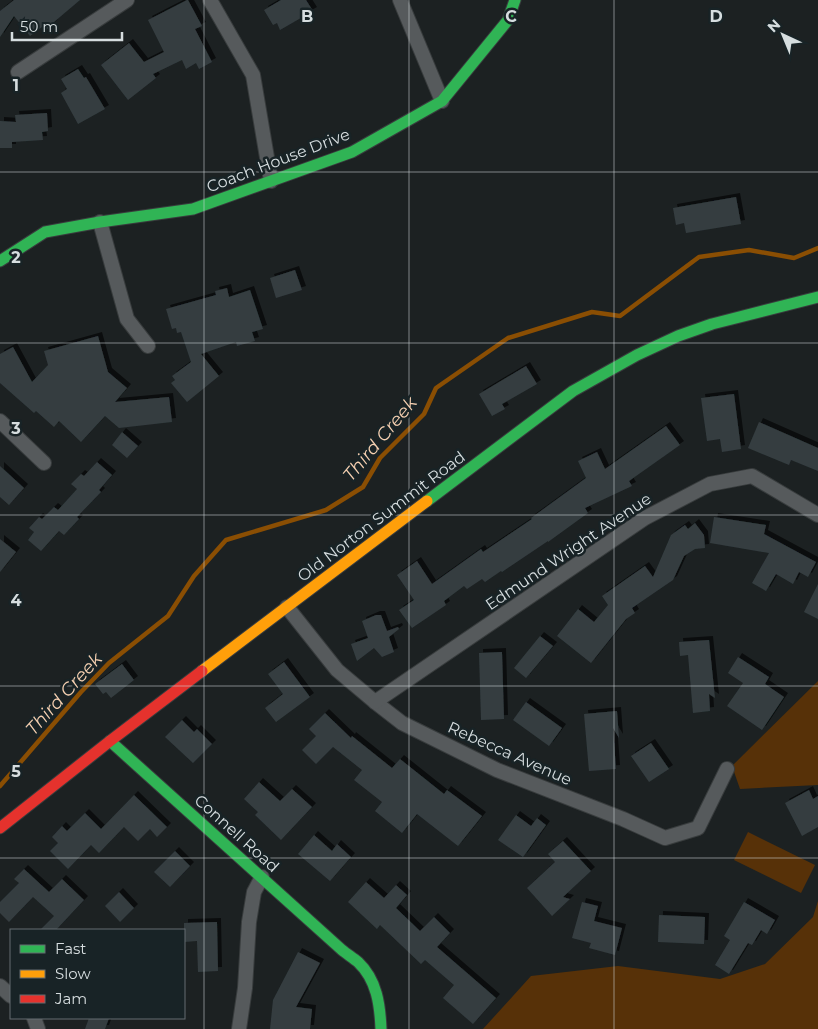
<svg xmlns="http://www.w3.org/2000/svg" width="818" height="1029" font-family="Montserrat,sans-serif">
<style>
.green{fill:#573108}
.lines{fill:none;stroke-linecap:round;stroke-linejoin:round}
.stream{stroke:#8a4e03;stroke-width:4.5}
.building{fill:#343d40;filter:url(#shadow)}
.street-casing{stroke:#383c3d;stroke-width:16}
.fast-casing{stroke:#383c3d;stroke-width:13}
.slow-casing{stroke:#383c3d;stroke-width:13}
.jam-casing{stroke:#383c3d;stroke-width:13}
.street{stroke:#565a5c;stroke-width:14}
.fast{stroke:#30b455;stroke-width:11}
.slow{stroke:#ff9f0a;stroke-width:11}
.jam{stroke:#e5322d;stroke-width:11}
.grid{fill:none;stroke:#d6dddf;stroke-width:1;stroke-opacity:0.55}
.labels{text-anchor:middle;stroke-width:5;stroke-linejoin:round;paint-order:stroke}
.street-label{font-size:16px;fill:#d6dddf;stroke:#182326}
.water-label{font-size:18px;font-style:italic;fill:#f6d0b1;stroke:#182326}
.grid-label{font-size:16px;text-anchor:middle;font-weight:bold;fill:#d6dddf;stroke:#182326;stroke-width:5;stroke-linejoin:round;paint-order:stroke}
</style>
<defs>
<filter id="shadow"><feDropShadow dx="4" dy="-4" stdDeviation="0" flood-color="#0009"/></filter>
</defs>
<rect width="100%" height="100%" fill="#1c2122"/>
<g class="green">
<path d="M818,681V785L740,789L732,766Z"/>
<path d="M748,832L815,865L801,893L734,860Z"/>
<path d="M818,901V1029H483L531,976L618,966L720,979L765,964L813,917Z"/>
</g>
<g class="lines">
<path class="stream" d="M0,786L81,692L109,663L168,616L194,576L226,540L326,510L363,487L380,458L424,414L436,388L508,338L592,312L620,316L699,257L749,250L794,258L818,248"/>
</g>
<g class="building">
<path d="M14,0H80L54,22V23L45,31L42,27L30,36L14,16L0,37V11Z"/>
<path d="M187,0H188L202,26L195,29L212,62L199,69L196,63L186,69L182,60L153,74L156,78L128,100L101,65L129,43L144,62L164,52L148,20Z"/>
<path d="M281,0H306L313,11L280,30L277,23L273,25L264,10Z"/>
<path d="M78,69L84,78L86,77L105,109L78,124L61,93L67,89L61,79Z"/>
<path d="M47,113L48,131L42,132L43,140L12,142V148H0V121L16,122L15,115Z"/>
<path d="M736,197L741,224L686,233L684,223L676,225L673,208Z"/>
<path d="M295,270L302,290L276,298L270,278Z"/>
<path d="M227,288L229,297L250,290L263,329L252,332L255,341L237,346L236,342L201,354L219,376L187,402L171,383L175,380L172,376L191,362L181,332L177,333L176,328L172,329L166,309L216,295L215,291Z"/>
<path d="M98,336L108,372L127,388L115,402L169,397L172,422L119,428L105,416L81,442L59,421L54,427L36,411L34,413L0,383V354L13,347L32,382L48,365L44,351Z"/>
<path d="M526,366L537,384L502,404L505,409L492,416L479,394Z"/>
<path d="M734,394L741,449L722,452L720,439L707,441L701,398Z"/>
<path d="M759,422L818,448V471L791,460L789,465L748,448Z"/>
<path d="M666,426L680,445L629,481L632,486L585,508L588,513L548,542V541L502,572L501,571L485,582L482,579L467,589L464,586L444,601L446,605L412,628L399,610L414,600L397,575L417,561L432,584L481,549L483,552L532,519L531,518L586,478L578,461L597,452L605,469Z"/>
<path d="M122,432L138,446L127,458L112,445Z"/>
<path d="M97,462L112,475L99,490L101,492L77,517L79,519L64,535L59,531L41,551L28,540L34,532L29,528L39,517L42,519L54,507L58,510L77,489L71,484L81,474L84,476Z"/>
<path d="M0,466L24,488L9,505L0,497Z"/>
<path d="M714,517L766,525L764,534L816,562L808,577L799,572L793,584L776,574L766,591L752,583L769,553L710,543Z"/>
<path d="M695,523L704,535L705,548L695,549L684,556L673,580L632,608L635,613L626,619L591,663L557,636L578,609L594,622L608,605L602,596L645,566L653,577L671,535L685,525L688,529Z"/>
<path d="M0,539L16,552L0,572Z"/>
<path d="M818,584V619L804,612Z"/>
<path d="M376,615H381L387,631L398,627L399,629L389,637L394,652L382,657L374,648L357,661L351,644L368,638L362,621Z"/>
<path d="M540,636L553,646L526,678L514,668Z"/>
<path d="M709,640L715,698L709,694L710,711L693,713L688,655L680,656L679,642Z"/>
<path d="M502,652L504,719L481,720L479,653Z"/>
<path d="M738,657L769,677L765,684L784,697L762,730L727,706L743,683L728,673Z"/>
<path d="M284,662L310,697L276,722L265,708L283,694L268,674Z"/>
<path d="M122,664L134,680L111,698L106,692L103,694L95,684Z"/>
<path d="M526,702L562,728L549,746L513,720Z"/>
<path d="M617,711L619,738L613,728L616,769L589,771L584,714Z"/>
<path d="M325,713L351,738L352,736L392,768L400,759L444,794L447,790L482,816L458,846L417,814L402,833L375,811L382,802L354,780L362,770L333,747L316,764L302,750L316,736L309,729Z"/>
<path d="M182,720L194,732L197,729L212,744L193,763L165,737Z"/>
<path d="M651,743L669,769L649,782L631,756Z"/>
<path d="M259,782L280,801L292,789L312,807L281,840L255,815L258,812L244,799Z"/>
<path d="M809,790L813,799L818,796V827L802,836L785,803Z"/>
<path d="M134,795L167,827L157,837L150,829L138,841L124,827L99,853L91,845L68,869L50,851L58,843L52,837L62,826L67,831L85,813L101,829Z"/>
<path d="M516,815L531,826L537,818L546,825L523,857L498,840Z"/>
<path d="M314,835L332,851L337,844L351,857L330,881L298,854Z"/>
<path d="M563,841L591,871L563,897L570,899L552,916L527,888L555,862L548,854Z"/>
<path d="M175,851L190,866L170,887L154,872Z"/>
<path d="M24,869L49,892L62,879L84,900L56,930H40L54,916L33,897L9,922L0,913V902L19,883L14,879Z"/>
<path d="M366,882L384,898L396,885L407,895L396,908L420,931L434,917L450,933L437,947L496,998L473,1024L443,998L454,985L425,960L421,964L380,925L377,929L348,902Z"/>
<path d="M119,892L134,908L120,922L105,906Z"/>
<path d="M582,902L598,906L594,921L622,928L615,955L589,948L591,943L572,938Z"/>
<path d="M744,902L775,920L767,934L761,930L752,945L748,943L729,974L715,965L730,940L724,936Z"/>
<path d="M659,915L705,917L704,944L658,942Z"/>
<path d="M217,922L218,971L198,972L197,941L184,942V923Z"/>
<path d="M298,952L320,963L296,1007L312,1009L310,1029H270L273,1000Z"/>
<path d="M89,1018H109L105,1029H85Z"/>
</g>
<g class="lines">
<g class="street-casing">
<g id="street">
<path d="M210,0L253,75L271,181"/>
<path d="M400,0L442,101"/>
<path d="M18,72L127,0"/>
<path d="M100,222L127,319L148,346"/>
<path d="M0,421L44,463"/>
<path d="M287,607L337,670L375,702L402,723L497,770L623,819L665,838L698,828L727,769"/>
<path d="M375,702L645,518L710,484L752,476L818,515"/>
<path d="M0,986L11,996"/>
<path d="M34,1018L38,1029"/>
<path d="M239,1029L245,988L249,922L254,892L262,877"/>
</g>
</g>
<g class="fast-casing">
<g id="fast">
<path d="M0,261L45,232L100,222L193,209L352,152L442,101L508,20L515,0"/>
<path d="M427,501L573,391L637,355L678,336L712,324L818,297"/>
<path d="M110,741L342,950C347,954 353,958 358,962C377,980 380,1005 381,1029"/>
</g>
</g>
<g class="slow-casing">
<path id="slow" d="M202,671L427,501"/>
</g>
<g class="jam-casing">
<path id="jam" d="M0,828L110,741L202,671"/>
</g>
<use href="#street" class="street"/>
<use href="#fast" class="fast"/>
<use href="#slow" class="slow"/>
<use href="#jam" class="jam"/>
</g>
<path class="grid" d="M204,0V1029M409,0V1029M614,0V1029M0,172H818M0,343H818M0,515H818M0,686H818M0,858H818"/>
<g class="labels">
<g class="street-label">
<text transform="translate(278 160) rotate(-21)" y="6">Coach House Drive</text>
<text transform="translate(381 516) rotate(-37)" y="6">Old Norton Summit Road</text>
<text transform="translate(568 551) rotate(-34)" y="6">Edmund Wright Avenue</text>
<text transform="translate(510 753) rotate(24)" y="6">Rebecca Avenue</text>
<text transform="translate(237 833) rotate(42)" y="6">Connell Road</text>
</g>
<g class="water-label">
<text transform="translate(380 439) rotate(-50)" y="6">Third Creek</text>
<text transform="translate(64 694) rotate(-48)" y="6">Third Creek</text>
</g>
</g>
<g class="grid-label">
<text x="307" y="22">B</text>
<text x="511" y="22">C</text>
<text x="716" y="22">D</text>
<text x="16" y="91">1</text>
<text x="16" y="263">2</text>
<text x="16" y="434">3</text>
<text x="16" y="606">4</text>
<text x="16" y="777">5</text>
</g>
<rect x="10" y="929" width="175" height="90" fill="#182326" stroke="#646d70"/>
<rect x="20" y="945" width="25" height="8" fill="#30b455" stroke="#646d70"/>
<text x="55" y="954" font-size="15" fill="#d6dddf">Fast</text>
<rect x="20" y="970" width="25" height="8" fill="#ff9f0a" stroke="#646d70"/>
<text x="55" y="979" font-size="15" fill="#d6dddf">Slow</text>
<rect x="20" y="995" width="25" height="8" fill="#e5322d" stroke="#646d70"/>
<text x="55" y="1004" font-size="15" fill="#d6dddf">Jam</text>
<g transform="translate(783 35) rotate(316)" stroke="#182326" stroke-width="4" paint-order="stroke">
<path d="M0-4L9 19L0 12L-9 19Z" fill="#d6dddf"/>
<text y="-8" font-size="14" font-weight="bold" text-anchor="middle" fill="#d6dddf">N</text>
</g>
<path d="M12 32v8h110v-8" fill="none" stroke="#d6dddf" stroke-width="2.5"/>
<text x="20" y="32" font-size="15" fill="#d6dddf" stroke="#182326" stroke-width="4" paint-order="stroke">50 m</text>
</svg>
